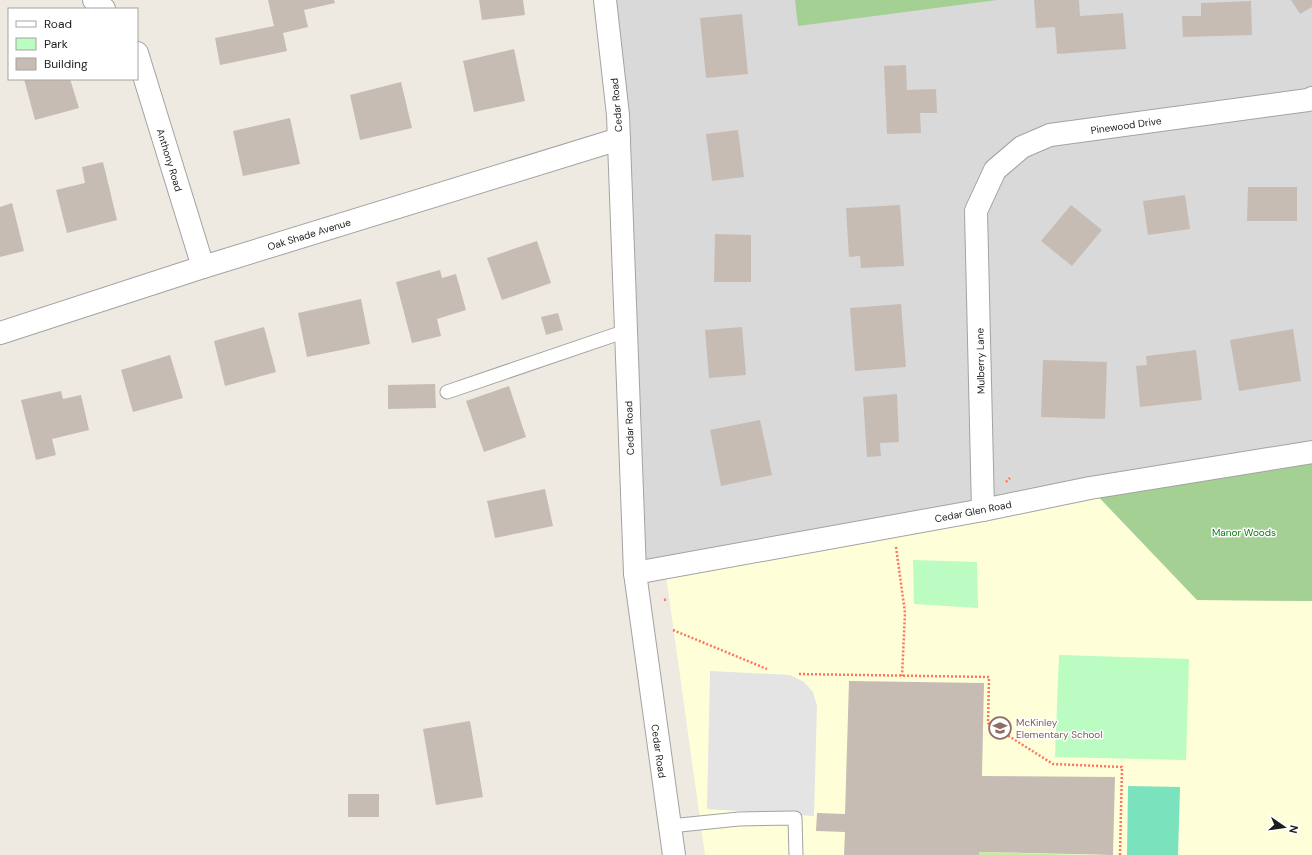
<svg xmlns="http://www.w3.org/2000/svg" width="1312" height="855" font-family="'DM Sans',sans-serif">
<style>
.residential{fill:#dad9d9}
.education{fill:#feffd9}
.grass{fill:#c5eca3}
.forest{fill:#a4d093}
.park{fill:#bafcc1}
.pitch{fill:#7ae2bc}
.parking{fill:#e4e4e4}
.building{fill:#c6bcb4}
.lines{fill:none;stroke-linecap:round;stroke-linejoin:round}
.lane-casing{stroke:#a3a3a3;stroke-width:15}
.street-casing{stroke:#a3a3a3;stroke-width:24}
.path{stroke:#ff7561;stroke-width:2.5;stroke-dasharray:2 2;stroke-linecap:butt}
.lane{stroke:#fff;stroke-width:13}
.street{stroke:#fff;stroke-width:22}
.labels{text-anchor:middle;stroke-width:3;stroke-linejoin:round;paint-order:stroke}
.street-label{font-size:10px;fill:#1c1c1c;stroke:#fff}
.park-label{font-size:10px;fill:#067e12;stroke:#fff}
.education-label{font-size:10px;fill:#785e54;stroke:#fff;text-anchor:start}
</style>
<rect width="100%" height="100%" fill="#eeeae1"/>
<path class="residential" d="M605,0H1312V452L635,573Z"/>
<path class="education" d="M1090,488L1197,600L1312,601V855H705L665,568Z"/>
<path class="grass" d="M979,852L1088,855H979Z"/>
<g class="forest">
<path d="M795,0H997L798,26Z"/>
<path d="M1312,452V601L1197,600L1090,488Z"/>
</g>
<g class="park">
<path d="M913,560L977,562L978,608L914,604Z"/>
<path d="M1059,655L1189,659L1186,760L1055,757Z"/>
</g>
<path class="pitch" d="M1128,786L1180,787L1178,855H1127Z"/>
<path class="parking" d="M710,671L790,675L804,682L813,692L817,706L814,816L707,809Z"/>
<g class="building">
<path d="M268,0H334L335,3L304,10L308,27L283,33L287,51L220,65L215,38L274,26Z"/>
<path d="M479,0H523L525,15L482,20Z"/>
<path d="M1034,0H1079L1080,16L1123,13L1126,49L1057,54L1055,27L1036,28Z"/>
<path d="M1291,0H1312V7L1300,14Z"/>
<path d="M1251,1L1252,35L1183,37L1182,16H1201V3Z"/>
<path d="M742,14L748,74L706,78L700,18Z"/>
<path d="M514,49L525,101L474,112L463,61Z"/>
<path d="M906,65L907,90L936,89L937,113H920L921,133L887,134L884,66Z"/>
<path d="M24,79H70L79,108L35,120Z"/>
<path d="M401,82L412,128L360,140L350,95Z"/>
<path d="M290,118L300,164L243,176L233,131Z"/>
<path d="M738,130L744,177L712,181L706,134Z"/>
<path d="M103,162L117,220L67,233L56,190L85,183L82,167Z"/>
<path d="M1248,187H1297V221H1247Z"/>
<path d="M1185,195L1190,229L1148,235L1143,201Z"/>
<path d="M12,203L24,251L0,257V207Z"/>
<path d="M900,205L904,266L861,268L860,256L849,257L846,208Z"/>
<path d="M1071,205L1102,230L1072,266L1041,241Z"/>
<path d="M715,234L751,235V282H714Z"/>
<path d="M537,241L551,283L502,300L487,258Z"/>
<path d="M440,270L442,278L456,274L466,310L437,319L441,336L412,343L396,282Z"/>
<path d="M361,299L370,344L307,357L298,313Z"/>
<path d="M901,304L906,367L855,371L850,308Z"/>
<path d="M558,313L563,330L546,335L541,317Z"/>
<path d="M264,327L276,372L225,386L214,341Z"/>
<path d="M742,327L746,375L709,378L705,330Z"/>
<path d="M1293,329L1301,381L1239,391L1230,340Z"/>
<path d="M1196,350L1202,400L1140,407L1136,366L1147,365L1146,356Z"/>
<path d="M170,355L183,398L133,412L121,370Z"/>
<path d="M1043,360L1107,362L1105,419L1041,417Z"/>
<path d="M435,384L436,408L388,409V385Z"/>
<path d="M509,386L526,437L484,452L466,401Z"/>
<path d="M61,391L63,399L81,395L89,430L52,439L56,455L36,460L21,400Z"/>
<path d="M897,394L899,442L880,443L881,456L867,457L863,397Z"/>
<path d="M760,420L772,475L721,486L710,430Z"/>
<path d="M545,489L553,526L495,538L487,501Z"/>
<path d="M849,681L984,683L982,776L1115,777L1113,855L979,852V855H844L845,832L816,831L817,813L845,814Z"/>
<path d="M470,721L483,797L436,805L423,729Z"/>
<rect x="348" y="794" width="31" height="23"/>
</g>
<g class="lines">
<g class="lane-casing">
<g id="lane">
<path d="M447,392L626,331"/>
<path d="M670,826L739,819L795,818L796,855"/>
</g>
</g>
<g class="street-casing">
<g id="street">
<path d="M94,0L104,9"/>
<path d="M605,0L618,115L635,573L674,855"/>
<path d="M137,53L203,267"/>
<path d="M0,333L203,267L619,139"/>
<path d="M983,510L976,211L995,170L1022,147L1050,135L1308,100L1312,98"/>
<path d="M635,573L983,510L1090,488L1312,452"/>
</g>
</g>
<g class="path">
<path d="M1006,482L1010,478"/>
<path d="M896,547L905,613L902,676"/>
<path d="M664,600L668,599"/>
<path d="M673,630L767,669"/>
<path d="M799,674L989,677L988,723L1053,764L1122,767L1120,855"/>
</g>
<use href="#lane" class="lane"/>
<use href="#street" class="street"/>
</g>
<defs>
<g id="school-ring" transform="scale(1.15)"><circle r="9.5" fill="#fff" stroke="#8d6e63" stroke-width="1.5"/><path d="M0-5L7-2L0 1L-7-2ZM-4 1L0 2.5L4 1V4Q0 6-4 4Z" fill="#8d6e63"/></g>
</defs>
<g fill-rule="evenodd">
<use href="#school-ring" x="1000" y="728"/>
</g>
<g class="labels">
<g class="street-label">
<text transform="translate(616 105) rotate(-95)" y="4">Cedar Road</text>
<text transform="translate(1126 125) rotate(-8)" y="4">Pinewood Drive</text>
<text transform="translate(170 160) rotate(73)" y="4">Anthony Road</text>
<text transform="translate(309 234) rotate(-17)" y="4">Oak Shade Avenue</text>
<text transform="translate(980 361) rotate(-91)" y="4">Mulberry Lane</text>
<text transform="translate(629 428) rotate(-92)" y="4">Cedar Road</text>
<text transform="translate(973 511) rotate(-11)" y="4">Cedar Glen Road</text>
<text transform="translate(659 751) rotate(82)" y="4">Cedar Road</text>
</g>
<g class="park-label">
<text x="1244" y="536">Manor Woods</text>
</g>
<g class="education-label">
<text x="1016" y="726">McKinley<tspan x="1016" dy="12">Elementary School</tspan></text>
</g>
</g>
<rect x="8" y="8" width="130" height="72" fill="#ffffff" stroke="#a4a4a4"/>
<rect x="16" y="21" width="20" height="6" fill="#ffffff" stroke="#a4a4a4"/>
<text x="44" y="28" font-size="12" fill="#1c1c1c">Road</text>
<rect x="16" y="38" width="20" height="12" fill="#bafcc1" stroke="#a4a4a4"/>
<text x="44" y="48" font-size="12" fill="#1c1c1c">Park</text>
<rect x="16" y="58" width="20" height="12" fill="#c6bcb4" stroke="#a4a4a4"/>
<text x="44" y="68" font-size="12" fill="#1c1c1c">Building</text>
<g transform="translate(1284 827) rotate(103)" stroke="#ffffff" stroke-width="3" paint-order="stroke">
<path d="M0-3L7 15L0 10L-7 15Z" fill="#1c1c1c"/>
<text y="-6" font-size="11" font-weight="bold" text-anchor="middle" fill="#1c1c1c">N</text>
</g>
</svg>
